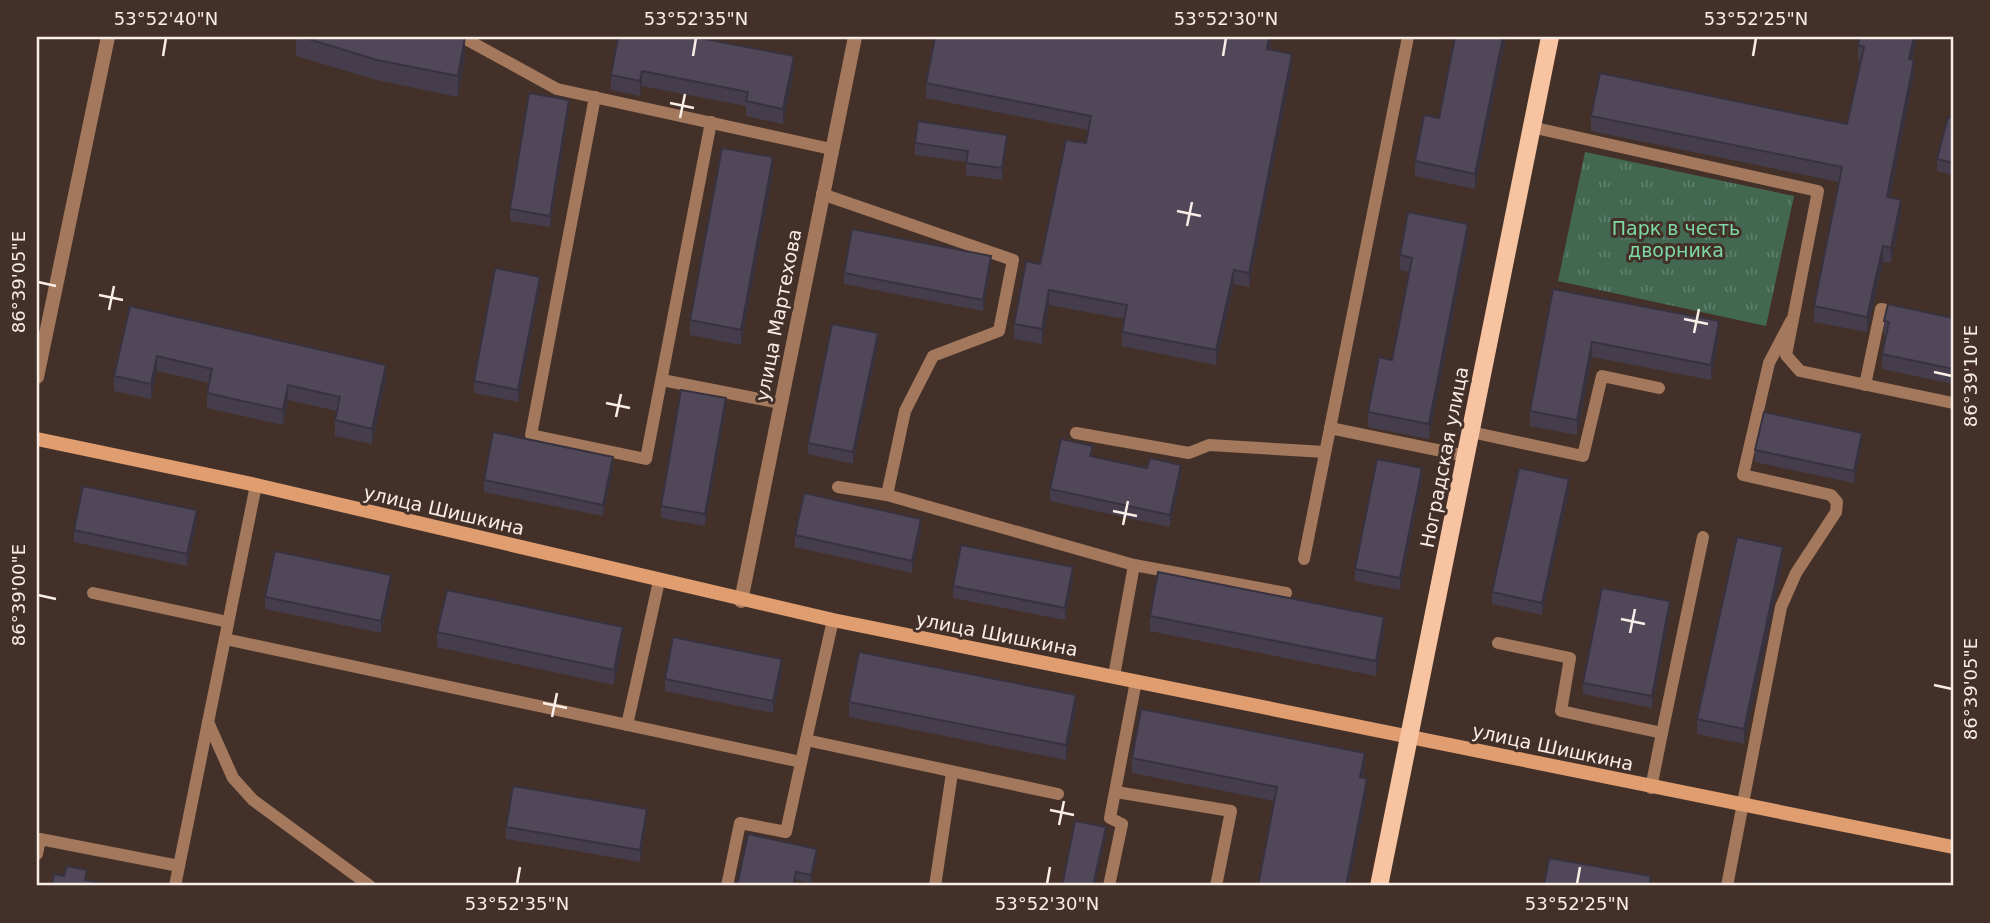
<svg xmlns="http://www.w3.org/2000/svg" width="1990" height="923" font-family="'DejaVu Sans',sans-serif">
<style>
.park{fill:url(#park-tufts)}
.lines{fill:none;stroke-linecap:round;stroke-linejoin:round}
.lane{stroke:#a3785c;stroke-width:12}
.street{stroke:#a3785c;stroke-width:14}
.secondary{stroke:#e09d70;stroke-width:14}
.primary{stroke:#f8c3a1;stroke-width:18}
.wall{fill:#453d4c}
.shaded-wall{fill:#38323e}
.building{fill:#504758;stroke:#38323e;stroke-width:2}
.ticks{fill:none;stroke:#f9ede8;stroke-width:2.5}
.labels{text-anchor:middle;stroke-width:6;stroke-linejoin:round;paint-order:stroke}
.park-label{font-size:19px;fill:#7ddaa4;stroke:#433129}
.street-label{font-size:19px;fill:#f9ede8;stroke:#433129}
.neatline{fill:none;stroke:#f9ede8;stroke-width:2.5}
.ticks-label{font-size:18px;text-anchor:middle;fill:#f9ede8}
</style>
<defs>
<pattern id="park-tufts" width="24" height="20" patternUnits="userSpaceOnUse" patternTransform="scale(1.75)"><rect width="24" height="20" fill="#436852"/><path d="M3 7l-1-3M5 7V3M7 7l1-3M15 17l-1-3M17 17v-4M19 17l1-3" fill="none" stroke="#5f7e6b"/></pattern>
</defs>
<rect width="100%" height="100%" fill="#433129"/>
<path class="park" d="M1585,152L1794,196L1766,326L1558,281Z"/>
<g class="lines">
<g class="lane">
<path d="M462,37L557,89L831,149"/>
<path d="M595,97L531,435L646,459L711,122"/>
<path d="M1531,127L1818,191L1786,355L1800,371L1953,403"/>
<path d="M822,194L1013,260L999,331L933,356L905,411L887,495"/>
<path d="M662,380L780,403"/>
<path d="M1865,385L1881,309L1901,313"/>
<path d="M1330,428L1466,456"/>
<path d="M1471,432L1583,456L1602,376L1659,388"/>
<path d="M1076,433L1189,453L1209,445L1325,452"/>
<path d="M838,487L887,495L1134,565L1286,593"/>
<path d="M1304,559L1408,37"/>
<path d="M93,593L228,622"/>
<path d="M833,620L806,740L1058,794"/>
<path d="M225,639L801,762"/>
<path d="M1498,643L1570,658L1561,711L1662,733L1651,788"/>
<path d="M1114,676L1134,565"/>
<path d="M208,722L233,778L253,800L370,886"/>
<path d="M627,725L659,581"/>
<path d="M1662,733L1703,537"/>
<path d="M1116,792L1231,811L1216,886"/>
<path d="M37,854L40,839L179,866"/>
<path d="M175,886L256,485"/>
<path d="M727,886L740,823L786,832L806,740"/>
<path d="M935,886L952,773"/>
<path d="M1109,886L1122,824L1110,818L1136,681"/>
<path d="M1727,886L1781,607L1796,573L1836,512L1837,502L1831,495L1743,475L1769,363L1791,321"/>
</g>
<g class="street">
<path d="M37,377L108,37"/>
<path d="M741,601L855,37"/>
</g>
<path class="secondary" d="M37,439L256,485L833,620L1953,847"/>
<path class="primary" d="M1379,886L1550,37"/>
</g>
<g class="wall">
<path d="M296,37H465V56L458,97L377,80L296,56Z"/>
<path d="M618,37L794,72L783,124L746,116V106L642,86L640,96L611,90V75Z"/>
<path d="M1272,37L1270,50L1292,69L1249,287L1234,284L1216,365L1122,346V332L1124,319L1049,305L1042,344L1014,339V324L1040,264L1086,143L1088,130L926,98V83Z"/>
<path d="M1455,37H1506L1475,189L1415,176V161L1439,118Z"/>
<path d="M1860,37H1917L1912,60L1914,75L1890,198L1901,215L1891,263L1883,262L1867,332L1814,322V306L1839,182L1591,131V116L1847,124L1861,61H1858V45Z"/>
<path d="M569,111L550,227L510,221V209Z"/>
<path d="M1953,118V175L1937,171V159Z"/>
<path d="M915,143L1007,146L1002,180L966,175V162L915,155Z"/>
<path d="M773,172L741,345L690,335V320Z"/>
<path d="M1468,239L1429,439L1368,427V412L1392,360L1409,272L1400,270V255Z"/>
<path d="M991,267L983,311L844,284V273Z"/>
<path d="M540,288L518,402L474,393V381Z"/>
<path d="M1553,289L1719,336L1711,380L1592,357L1577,435L1530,426V411Z"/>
<path d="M130,306L386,380L372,444L335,436V420L337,411L288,400L283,425L207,408V393L209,383L157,371L151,399L114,391V376Z"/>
<path d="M1953,318V384L1882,369V354L1886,336H1884V321Z"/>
<path d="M878,345L853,464L808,454V443Z"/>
<path d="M726,409L705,526L661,518V506Z"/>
<path d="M1862,445L1854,483L1755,462V450Z"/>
<path d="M1093,457L1181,476L1170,527L1050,501V489Z"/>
<path d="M613,469L603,516L484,492V480Z"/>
<path d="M1422,480L1400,590L1355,581V569Z"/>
<path d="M1569,491L1542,615L1492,604V592Z"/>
<path d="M197,522L187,566L74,542V530Z"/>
<path d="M921,531L912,573L795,547V535Z"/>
<path d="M1783,562L1744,744L1697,734V719Z"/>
<path d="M1073,579L1065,620L953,598V586Z"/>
<path d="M391,587L381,633L265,609V597Z"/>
<path d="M1670,613L1652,708L1583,694V683Z"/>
<path d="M1150,616L1384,632L1376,676L1150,631Z"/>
<path d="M437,632L623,642L614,685L437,647Z"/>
<path d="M782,671L773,713L665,691V679Z"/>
<path d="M849,702L1076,710L1066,760L849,717Z"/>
<path d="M1132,758L1365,768L1363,778L1367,794L1274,801L1132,773Z"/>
<path d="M647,820L640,862L506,839V827Z"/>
<path d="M817,857L811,883L796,880L737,886Z"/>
</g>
<g class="shaded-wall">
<path d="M465,37V56L458,97V76Z"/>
<path d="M1269,37H1272L1267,64V49Z"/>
<path d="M1503,37H1506L1475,189V174Z"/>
<path d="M1914,37H1917L1909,74V59Z"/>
<path d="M1292,54V69L1249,287V273Z"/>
<path d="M794,56V72L783,124V109Z"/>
<path d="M1914,60V75L1887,212V197Z"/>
<path d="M642,71V86L640,96V81Z"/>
<path d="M569,100V111L550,227V216Z"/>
<path d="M1007,135V146L1002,180V168Z"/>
<path d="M773,157V172L741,345V330Z"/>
<path d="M1901,200V215L1891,263V248Z"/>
<path d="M1468,224V239L1429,439V424Z"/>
<path d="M1883,246V262L1867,332V317Z"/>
<path d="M991,256V267L983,311V300Z"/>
<path d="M1234,270V284L1216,365V350Z"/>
<path d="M540,277V288L518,402V390Z"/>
<path d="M1049,290V305L1042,344V329Z"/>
<path d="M1719,321V336L1711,380V365Z"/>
<path d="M878,333V345L853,464V452Z"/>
<path d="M1592,342V357L1577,435V420Z"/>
<path d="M157,356V371L151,399V384Z"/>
<path d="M386,365V380L372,444V429Z"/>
<path d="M288,385V400L283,425V410Z"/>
<path d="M726,398V409L705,526V514Z"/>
<path d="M1862,433V445L1854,483V471Z"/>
<path d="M613,457V469L603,516V505Z"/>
<path d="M1181,465V476L1170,527V515Z"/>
<path d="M1422,468V480L1400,590V578Z"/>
<path d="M1569,479V491L1542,615V603Z"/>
<path d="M197,510V522L187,566V554Z"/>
<path d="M921,519V531L912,573V561Z"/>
<path d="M1783,547V562L1744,744V729Z"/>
<path d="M1073,567V579L1065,620V608Z"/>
<path d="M391,575V587L381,633V621Z"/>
<path d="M1670,601V613L1652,708V696Z"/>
<path d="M1384,617V632L1376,676V661Z"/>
<path d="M623,627V642L614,685V670Z"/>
<path d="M782,659V671L773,713V701Z"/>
<path d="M1076,695V710L1066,760V745Z"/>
<path d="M1365,753V768L1360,793V777Z"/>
<path d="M1367,779V794L1349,886H1346Z"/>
<path d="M647,809V820L640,862V850Z"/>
<path d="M1106,827V835L1095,886H1093Z"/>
<path d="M817,849V857L811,883V875Z"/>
</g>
<g class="building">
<path d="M302,37H465L458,76L377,60Z"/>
<path d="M618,37H694L794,56L783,109L746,101L748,92L642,71L640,81L611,75Z"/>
<path d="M935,37H1269L1267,49L1292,54L1249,273L1234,270L1216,350L1122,332L1127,305L1049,290L1042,329L1014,324L1026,261L1040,264L1066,140L1086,143L1091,116L926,83Z"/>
<path d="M1455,37H1503L1475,174L1415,161L1424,115L1439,118Z"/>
<path d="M1860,37H1914L1909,59L1914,60L1887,197L1901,200L1891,248L1883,246L1867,317L1814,306L1842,167L1591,116L1600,73L1847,124L1864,47L1858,45Z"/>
<path d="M529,93L569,100L550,216L510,209Z"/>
<path d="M1948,117L1953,118V163L1937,159Z"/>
<path d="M918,121L1007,135L1002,168L966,163L968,151L915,143Z"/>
<path d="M722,148L773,157L741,330L690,320Z"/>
<path d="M1408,212L1468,224L1429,424L1368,412L1379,357L1392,360L1412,258L1400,255Z"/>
<path d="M852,229L991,256L983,300L844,273Z"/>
<path d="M495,268L540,277L518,390L474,381Z"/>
<path d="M1553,289L1719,321L1711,365L1592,342L1577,420L1530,411Z"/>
<path d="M1888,304L1953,318V369L1882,354L1889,322L1884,321Z"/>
<path d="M130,306L386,365L372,429L335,420L340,397L288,385L283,410L207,393L212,369L157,356L151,384L114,376Z"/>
<path d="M832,324L878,333L853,452L808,443Z"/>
<path d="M681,390L726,398L705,514L661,506Z"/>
<path d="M1764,412L1862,433L1854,471L1755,450Z"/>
<path d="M493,432L613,457L603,505L484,480Z"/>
<path d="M1061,439L1093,446L1090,456L1147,468L1150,458L1181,465L1170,515L1050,489Z"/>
<path d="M1377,459L1422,468L1400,578L1355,569Z"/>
<path d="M1519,468L1569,479L1542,603L1492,592Z"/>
<path d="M83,486L197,510L187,554L74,530Z"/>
<path d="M804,493L921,519L912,561L795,535Z"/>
<path d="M1737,537L1783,547L1744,729L1697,719Z"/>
<path d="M961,545L1073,567L1065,608L953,586Z"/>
<path d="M275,551L391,575L381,621L265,597Z"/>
<path d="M1158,572L1384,617L1376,661L1150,616Z"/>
<path d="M1602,588L1670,601L1652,696L1583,683Z"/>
<path d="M447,590L623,627L614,670L437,632Z"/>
<path d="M673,637L782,659L773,701L665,679Z"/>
<path d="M859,652L1076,695L1066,745L849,702Z"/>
<path d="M1141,709L1365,753L1360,777L1367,779L1346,886H1258L1277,787L1132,758Z"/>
<path d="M513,786L647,809L640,850L506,827Z"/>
<path d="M1075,821L1106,827L1093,886H1062Z"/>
<path d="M748,834L817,849L811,875L796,872L793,886H737Z"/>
<path d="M1549,858L1651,876L1649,886H1544Z"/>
<path d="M67,866L87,870L85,880L102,883L101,886H52L54,874L64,876Z"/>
<path d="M1755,882L1778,886H1754Z"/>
</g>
<path class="ticks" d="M163,56L166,38M693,56L696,38M1223,56L1226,38M1753,56L1756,38M670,103L694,108M680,118L685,94M1177,211L1201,216M1187,226L1192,202M38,282L56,286M99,295L123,300M109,310L114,286M1684,319L1708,324M1694,333L1699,309M1934,372L1952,376M606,403L630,408M616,417L621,394M1113,511L1137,516M1123,525L1128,501M38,595L56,599M1621,619L1645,624M1630,633L1635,609M1934,685L1952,689M543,703L567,708M552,717L557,693M1050,810L1074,815M1059,825L1064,801M517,884L520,867M1047,884L1050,867M1577,884L1580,867"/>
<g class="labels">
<g class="park-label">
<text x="1676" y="235">Парк в честь<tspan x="1676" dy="22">дворника</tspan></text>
</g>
<g class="street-label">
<text transform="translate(778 315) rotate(-79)" y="7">улица Мартехова</text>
<text transform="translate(1444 457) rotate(-79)" y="7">Ноградская улица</text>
<text transform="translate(444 510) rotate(13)" y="7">улица Шишкина</text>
<text transform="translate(997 634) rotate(11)" y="7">улица Шишкина</text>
<text transform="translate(1553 747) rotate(12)" y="7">улица Шишкина</text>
</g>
</g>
<rect width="1990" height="923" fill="none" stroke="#433129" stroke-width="77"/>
<rect x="38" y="38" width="1914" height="846" class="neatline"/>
<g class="ticks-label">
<text x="166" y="25">53°52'40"N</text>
<text x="696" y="25">53°52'35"N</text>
<text x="1226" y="25">53°52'30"N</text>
<text x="1756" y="25">53°52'25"N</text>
<text transform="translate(19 282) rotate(-90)" y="6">86°39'05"E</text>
<text transform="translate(1971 376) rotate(-90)" y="6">86°39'10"E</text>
<text transform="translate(19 595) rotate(-90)" y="6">86°39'00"E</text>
<text transform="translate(1971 689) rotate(-90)" y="6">86°39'05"E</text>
<text x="517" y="910">53°52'35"N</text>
<text x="1047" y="910">53°52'30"N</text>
<text x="1577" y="910">53°52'25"N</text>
</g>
</svg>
